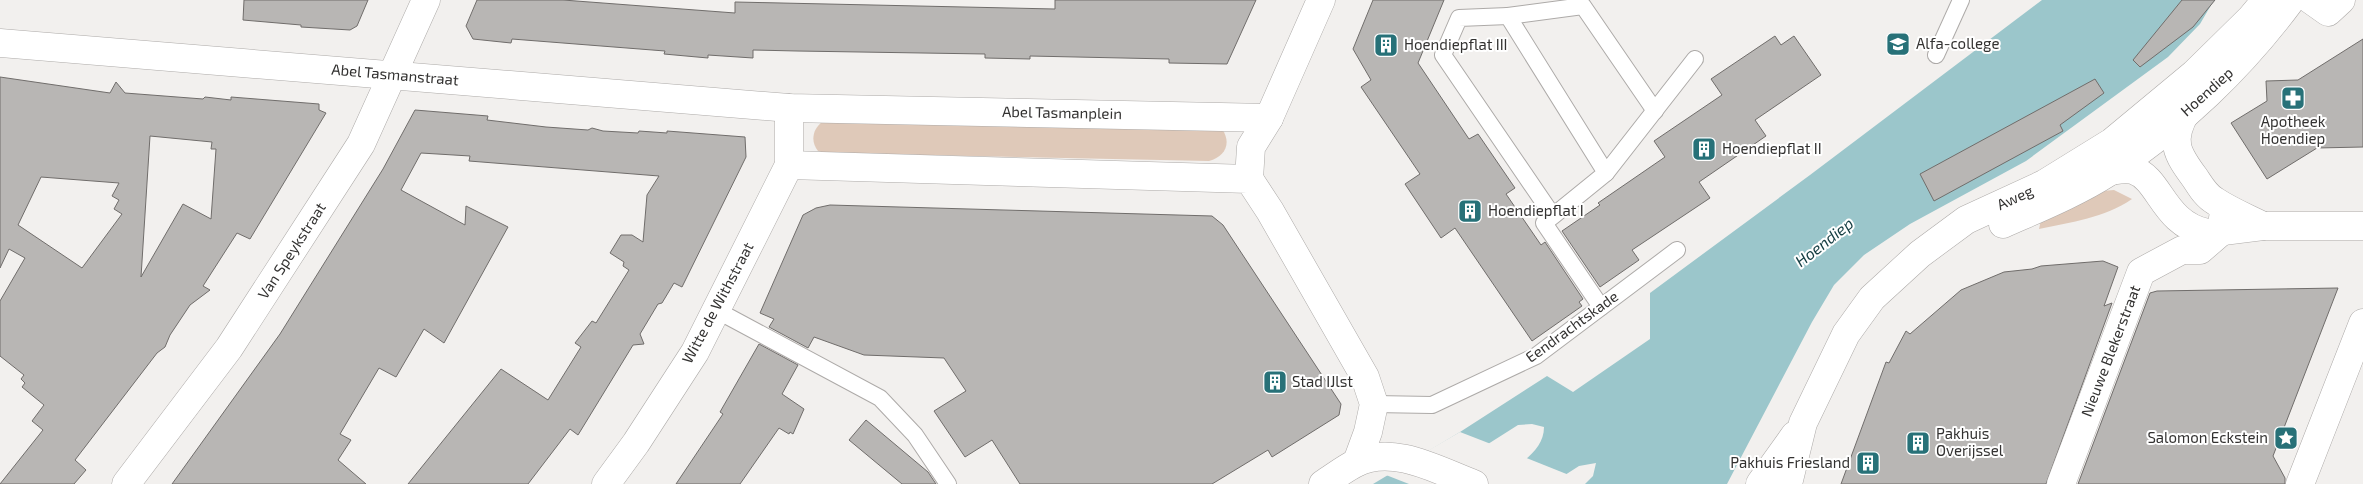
<svg xmlns="http://www.w3.org/2000/svg" width="2363" height="484" font-family="'Exo 2',sans-serif">
<style>
.green{fill:#dfc9b9}
.water{fill:#9bc6cb}
.pier{fill:#f2f0ee}
.building{fill:#b8b6b4;stroke:#706d6b;fill-rule:evenodd}
.lines{fill:none;stroke-linecap:round;stroke-linejoin:round}
.lane-casing{stroke:#adaaa8;stroke-width:18}
.street-casing{stroke:#adaaa8;stroke-width:29}
.secondary-casing{stroke:#adaaa8;stroke-width:29}
.lane{stroke:#fff;stroke-width:16}
.street{stroke:#fff;stroke-width:28}
.secondary{stroke:#fff;stroke-width:28}
.labels{text-anchor:middle;stroke-width:4;stroke-linejoin:round;paint-order:stroke}
.poi-label{font-size:15px;fill:#333231;stroke:#fff;text-anchor:start}
.street-label{font-size:15px;fill:#333231;stroke:#fff}
.water-label{font-size:16px;font-style:italic;fill:#143d42;stroke:#fff}
</style>
<rect width="100%" height="100%" fill="#f2f0ee"/>
<g class="green">
<path d="M822,122L1222,129C1232,143 1225,157 1209,161L824,153L818,151C810,141 813,129 822,122Z"/>
<path d="M2114,190L2132,199C2104,218 2072,222 2039,229L2041,220L2102,191Z"/>
</g>
<path class="water" d="M2042,0H2214L2200,24L2168,57L2026,161L1910,224L1864,255L1834,285L1812,322L1727,484H1585L1593,476L1596,463L1579,466L1551,484H1486C1508,470 1544,456 1544,427L1532,424L1518,425L1425,484H1373L1460,432L1547,376L1573,392L1650,339V293L1810,175Z"/>
<g class="pier">
<path d="M1460,432L1491,444L1430,484H1409L1386,475Z"/>
<path d="M1524,457L1569,475L1555,484H1484Z"/>
</g>
<g class="building">
<path d="M244,0H368L357,26L350,30L301,27V25L243,20Z"/>
<path d="M477,0H563L735,13V2L1055,9V0H1256L1227,64L1169,63V59L1030,56V59L985,58V54L797,51L753,50V58L708,55V58L664,54L665,51L512,39L511,43L473,39L466,26Z"/>
<path d="M1373,0H1444L1418,63L1469,139L1478,134L1515,188L1506,194L1541,245L1545,242L1583,299L1579,302L1582,306L1532,341L1455,228L1441,238L1405,184L1420,174L1361,87L1371,80L1353,49Z"/>
<path d="M2182,0H2215L2193,27L2140,67L2133,60Z"/>
<path d="M1775,36L1781,45L1794,36L1821,75L1755,120L1766,136L1699,182L1710,198L1632,250L1639,260L1600,287L1562,231L1600,205L1598,203L1665,157L1654,141L1722,95L1711,79Z"/>
<path d="M2363,39V147L2317,148L2267,179L2231,123L2267,101L2266,81L2298,80Z"/>
<path d="M0,77L110,93L116,82L125,93L203,99L205,97L231,100V97L319,104V110L326,113L250,239L237,233L203,286L210,290L190,305L170,335L165,347L157,353L75,460L86,470L74,484H0L43,430L32,421L44,405L22,387L25,383L21,379L24,375L0,356V301L25,258L9,249L0,268ZM150,136L212,142L211,149H216L211,219L183,204L141,277ZM41,177L119,183L112,196L119,200L114,209L122,214L82,268L18,225Z"/>
<path d="M2095,79L2104,93L2060,125L2063,131L1934,201L1920,174Z"/>
<path d="M415,110L488,116L487,120L546,127L588,130L592,128L603,131L638,133L639,131L667,133V131L745,137L746,157L682,287L674,283L662,303L658,304L640,334L644,344L633,345L578,435L570,429L528,484H408L501,369L548,400L581,347L575,343L592,321L596,323L629,270L623,266L624,262L610,253L621,235H632L643,242L647,195L659,176L469,161L470,156L421,153L401,190L465,225L466,206L508,227L444,343L424,329L396,377L379,368L340,434L351,440L338,460L366,484H172L280,334L383,169Z"/>
<path d="M830,205L1212,216L1223,225L1341,404L1339,415L1272,457L1268,450L1212,484H1020L992,440L965,457L934,411L966,391L944,358L864,355L814,337L808,348L769,327L774,319L760,313L803,215L816,208Z"/>
<path d="M2103,261L2118,267L2104,306L2112,303L2046,484H1841L1886,362L1889,363L1906,331L1910,334L1961,290L2004,272L2032,269L2041,266Z"/>
<path d="M2338,288L2273,456L2285,478V484H2078L2150,293L2157,291Z"/>
<path d="M759,344L798,365L782,394L804,409L793,434L790,432L789,434L779,428L740,484H676L723,414L720,412Z"/>
<path d="M866,420L928,472L936,484H902L849,440Z"/>
</g>
<g class="lines">
<g class="lane-casing">
<g id="lane">
<path d="M1508,16L1583,6L1655,111"/>
<path d="M1936,55L1961,0"/>
<path d="M1606,173L1695,59"/>
<path d="M1553,216L1443,55L1459,18L1508,16L1606,173L1553,216L1544,223L1601,307"/>
<path d="M716,310L880,398L915,435L948,484"/>
<path d="M1374,404L1432,405L1536,356L1677,250"/>
</g>
</g>
<g class="street-casing">
<g id="street">
<path d="M2311,0L2328,12L2341,0"/>
<path d="M0,43L789,108L1269,118"/>
<path d="M789,165L1249,179L1270,211L1365,377L1374,404L1368,432L1357,462"/>
<path d="M1249,179L1251,147L1269,118L1321,0"/>
<path d="M126,484L229,348L361,144L426,0"/>
<path d="M606,484L636,443L695,352L789,165V108"/>
<path d="M2061,484L2141,272L2182,250H2200L2222,231L2223,218"/>
<path d="M2300,484L2363,323"/>
</g>
</g>
<g class="secondary-casing">
<g id="secondary">
<path d="M2186,112C2169,141 2177,154 2195,178C2201,187 2206,196 2215,201C2230,211 2247,218 2263,226"/>
<path d="M2109,171C2117,170 2125,168 2133,170C2161,179 2162,223 2207,233L2263,226H2363"/>
<path d="M2003,224C2039,208 2076,193 2109,172C2179,127 2242,66 2291,0"/>
<path d="M1323,484C1334,477 1344,469 1356,463C1393,444 1439,471 1474,484"/>
<path d="M1760,484L1795,435"/>
<path d="M1788,484L1803,423L1846,334L1872,298L1920,254L1966,220L2044,184L2112,142L2194,74L2251,18L2266,0"/>
</g>
</g>
<use href="#lane" class="lane"/>
<use href="#street" class="street"/>
<use href="#secondary" class="secondary"/>
</g>
<defs>
<g id="university-square" transform="scale(1.25)"><rect x="-9" y="-9" width="18" height="18" rx="4" fill="#277178" stroke="#fff"/><path d="M0-5L7-2L0 1L-7-2ZM-4 1L0 2.5L4 1V4Q0 6-4 4Z" fill="#fff"/></g>
<g id="building-square" transform="scale(1.25)"><rect x="-9" y="-9" width="18" height="18" rx="4" fill="#277178" stroke="#fff"/><path d="M-4-6H4V6H1V3H-1V6H-4ZM-2.5-4.3h1.7v1.8h-1.7ZM.8-4.3h1.7v1.8H.8ZM-2.5-1h1.7V.8h-1.7ZM.8-1h1.7V.8H.8Z" fill="#fff"/></g>
<g id="pharmacy-square" transform="scale(1.25)"><rect x="-9" y="-9" width="18" height="18" rx="4" fill="#277178" stroke="#fff"/><path d="M-2-6h4v4h4v4h-4v4h-4v-4h-4v-4h4Z" fill="#fff"/></g>
<g id="sight-square" transform="scale(1.25)"><rect x="-9" y="-9" width="18" height="18" rx="4" fill="#277178" stroke="#fff"/><path d="M0-6L1.8-2.2L6-1.7L2.9 1.2L3.7 5.4L0 3.3L-3.7 5.4L-2.9 1.2L-6-1.7L-1.8-2.2Z" fill="#fff"/></g>
</defs>
<g fill-rule="evenodd">
<use href="#university-square" x="1898" y="44"/>
<use href="#building-square" x="1386" y="45"/>
<use href="#pharmacy-square" x="2293" y="98"/>
<use href="#building-square" x="1704" y="149"/>
<use href="#building-square" x="1470" y="211"/>
<use href="#building-square" x="1275" y="382"/>
<use href="#sight-square" x="2286" y="438"/>
<use href="#building-square" x="1918" y="443"/>
<use href="#building-square" x="1868" y="463"/>
</g>
<g class="labels">
<g class="poi-label">
<text x="1916" y="49">Alfa-college</text>
<text x="1404" y="50">Hoendiepflat III</text>
<text x="2293" y="127" text-anchor="middle">Apotheek<tspan x="2293" dy="17">Hoendiep</tspan></text>
<text x="1722" y="154">Hoendiepflat II</text>
<text x="1488" y="216">Hoendiepflat I</text>
<text x="1292" y="387">Stad IJlst</text>
<text x="1936" y="439">Pakhuis<tspan x="1936" dy="17">Overijssel</tspan></text>
<text x="2268" y="443" text-anchor="end">Salomon Eckstein</text>
<text x="1850" y="468" text-anchor="end">Pakhuis Friesland</text>
</g>
<g class="street-label">
<text transform="translate(395 75) rotate(5)" y="5">Abel Tasmanstraat</text>
<text transform="translate(2207 92) rotate(-42)" y="5">Hoendiep</text>
<text transform="translate(1062 113) rotate(1)" y="5">Abel Tasmanplein</text>
<text transform="translate(2015 198) rotate(-25)" y="5">Aweg</text>
<text transform="translate(292 251) rotate(-57)" y="5">Van Speykstraat</text>
<text transform="translate(718 303) rotate(-62)" y="5">Witte de Withstraat</text>
<text transform="translate(1572 327) rotate(-36)" y="5">Eendrachtskade</text>
<text transform="translate(2111 351) rotate(-69)" y="5">Nieuwe Blekerstraat</text>
</g>
<g class="water-label">
<text transform="translate(1824 242) rotate(-38)" y="6">Hoendiep</text>
</g>
</g>
</svg>
